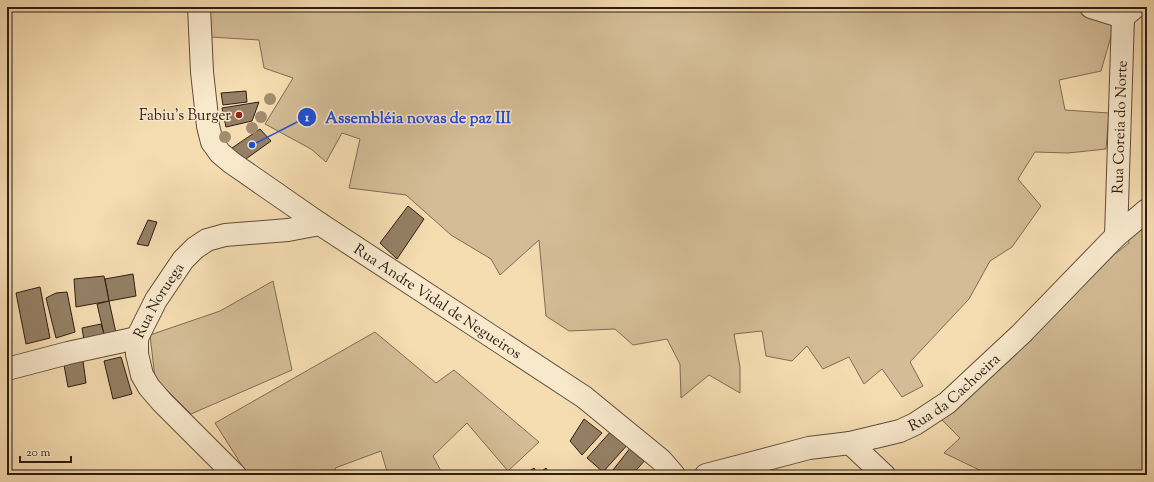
<svg xmlns="http://www.w3.org/2000/svg" width="1154" height="482" font-family="'Sorts Mill Goudy',serif">
<style>
.green{fill:#d3bc96;stroke:#806c54}
.building{fill:#958065;stroke:#2e1d13}
.lines{fill:none;stroke-linecap:round;stroke-linejoin:round}
.minor-casing{stroke:#604d3a;stroke-width:24}
.minor{stroke:#f8e8cc;stroke-width:22}
.tree{fill:#a38d70}
.poi-dot{fill:#8f2418;stroke:#f8e8cc;stroke-width:1.5}
.labels{text-anchor:middle;stroke-width:3;stroke-linejoin:round;paint-order:stroke}
.poi-label{font-size:15px;fill:#2e1d13;stroke:#f8e8cc;text-anchor:end}
.street-label{font-size:15px;fill:#2e1d13;stroke:#f8e8cc}
.leader{fill:none;stroke:#1d4ed8;stroke-width:1.5}
.callout-dot{fill:#1d4ed8;stroke:#f8e8cc;stroke-width:1.5}
.mark-label{font-size:12px;text-anchor:middle;font-weight:bold;fill:#fff}
.callout-label{font-size:16px;text-anchor:middle;font-weight:bold;fill:#1d4ed8;stroke:#f8e8cc;stroke-width:3;stroke-linejoin:round;paint-order:stroke}
</style>
<rect width="100%" height="100%" fill="#f5dcb1"/>
<filter id="stains"><feTurbulence type="fractalNoise" baseFrequency=".005" numOctaves="4"/><feColorMatrix values="0 0 0 0 .2 0 0 0 0 .09 0 0 0 0 .02 0 0 0 .5 -.17"/></filter>
<radialGradient id="worn" r=".72"><stop offset=".6" stop-color="#630" stop-opacity="0"/><stop offset="1" stop-color="#630" stop-opacity=".3"/></radialGradient>
<g class="green">
<path d="M209,7H1115L1116,19L1101,71L1059,80L1065,110L1109,113L1106,149L1068,153L1035,152L1018,179L1041,206L1012,247L990,261L969,299L910,362L923,386L902,397L882,369L864,384L849,357L823,369L807,346L792,361L766,356L762,331L734,334L740,367V393L709,375L681,398L680,364L667,339L633,345L615,329L569,331L546,316L539,240L500,275L491,259L451,235L406,195L349,188L360,139L342,133L326,162L311,149L265,124L293,78L264,68L259,40L211,37Z"/>
<path d="M1147,216V475H990L944,453L960,438L939,417L1018,346L1031,341L1046,318L1096,269L1129,243L1127,234Z"/>
<path d="M273,281L292,370L191,414L155,378L150,335L220,311Z"/>
<path d="M375,332L436,383L454,370L539,442L508,471L467,423L433,456L443,475H388L381,451L335,468L336,475H248L215,423Z"/>
</g>
<g class="building">
<path d="M246,91L247,102L223,105L221,93Z"/>
<path d="M259,102L252,121L226,127L222,108Z"/>
<path d="M260,129L271,141L243,161L232,148Z"/>
<path d="M408,206L424,219L397,259L380,243Z"/>
<path d="M148,220L157,222L148,246L137,244Z"/>
<path d="M133,274L136,296L109,301L105,279Z"/>
<path d="M104,276L109,301L76,307L74,279Z"/>
<path d="M40,287L50,338L26,344L16,293Z"/>
<path d="M67,292L75,332L56,338L46,298L56,293Z"/>
<path d="M109,301L116,333L104,334L97,304Z"/>
<path d="M101,324L104,334L84,340L82,328Z"/>
<path d="M121,357L132,394L113,399L104,361Z"/>
<path d="M83,361L86,383L68,387L64,365Z"/>
<path d="M584,419L602,433L582,455L570,441Z"/>
<path d="M612,430L630,442L603,472L587,458Z"/>
<path d="M631,447L646,459L632,475H609Z"/>
<path d="M534,468L538,475H524Z"/>
<path d="M546,468L550,475H538V474Z"/>
</g>
<g class="lines">
<g class="minor-casing">
<g id="minor">
<path id="s1" d="M199,7L202,72L208,126L212,142L220,153L232,163L320,224L584,397L661,460L674,475"/>
<path d="M1091,7L1123,17L1135,7"/>
<path id="s2" d="M1116,236L1123,17"/>
<path d="M7,369L68,353L137,338"/>
<path d="M850,443L884,475"/>
<path id="s3" d="M235,475L162,402L149,387L142,375L137,354V338L156,300L183,260L195,248L207,240L225,235L288,230L320,224"/>
<path id="s4" d="M706,475L809,448L850,443L900,431L915,424L947,403L1021,334L1116,236L1147,210"/>
</g>
</g>
<use href="#minor" class="minor"/>
</g>
<g class="tree">
<circle cx="270" cy="99" r="6"/>
<circle cx="261" cy="117" r="6"/>
<circle cx="252" cy="128" r="6"/>
<circle cx="225" cy="137" r="6"/>
</g>
<circle class="poi-dot" cx="239" cy="115" r="4"/>
<g class="labels">
<g class="poi-label">
<text x="231" y="120">Fabiu's Burger</text>
</g>
<g class="street-label">
<text dy="5" stroke="none"><textPath href="#s2" startOffset="109">Rua Coreia do Norte</textPath></text>
<text dy="5" stroke="none"><textPath href="#s1" startOffset="413">Rua Andre Vidal de Negueiros</textPath></text>
<text dy="5" stroke="none"><textPath href="#s3" startOffset="218">Rua Noruega</textPath></text>
<text dy="5" stroke="none"><textPath href="#s4" startOffset="266">Rua da Cachoeira</textPath></text>
</g>
</g>
<path class="leader" d="M252 145L307 117"/>
<g class="callout-dot">
<circle cx="252" cy="145" r="4"/>
<circle cx="307" cy="117" r="10"/>
</g>
<g class="mark-label">
<text x="307" y="121">1</text>
</g>
<g class="callout-label">
<text x="418" y="123">Assembléia novas de paz III</text>
</g>
<rect width="1154" height="482" fill="none" stroke="#f5dcb1" stroke-width="24"/>
<rect x="8" y="8" width="1138" height="466" fill="none" stroke="#2e1d13" stroke-width="2"/>
<rect x="12" y="12" width="1130" height="458" fill="none" stroke="#2e1d13"/>
<path d="M20 456v6h51v-6" fill="none" stroke="#2e1d13" stroke-width="2"/>
<text x="26" y="456" font-size="12" fill="#2e1d13" stroke="#f8e8cc" stroke-width="3" paint-order="stroke">20 m</text>
<rect width="100%" height="100%" filter="url(#stains)"/>
<rect width="100%" height="100%" fill="url(#worn)"/>
</svg>
